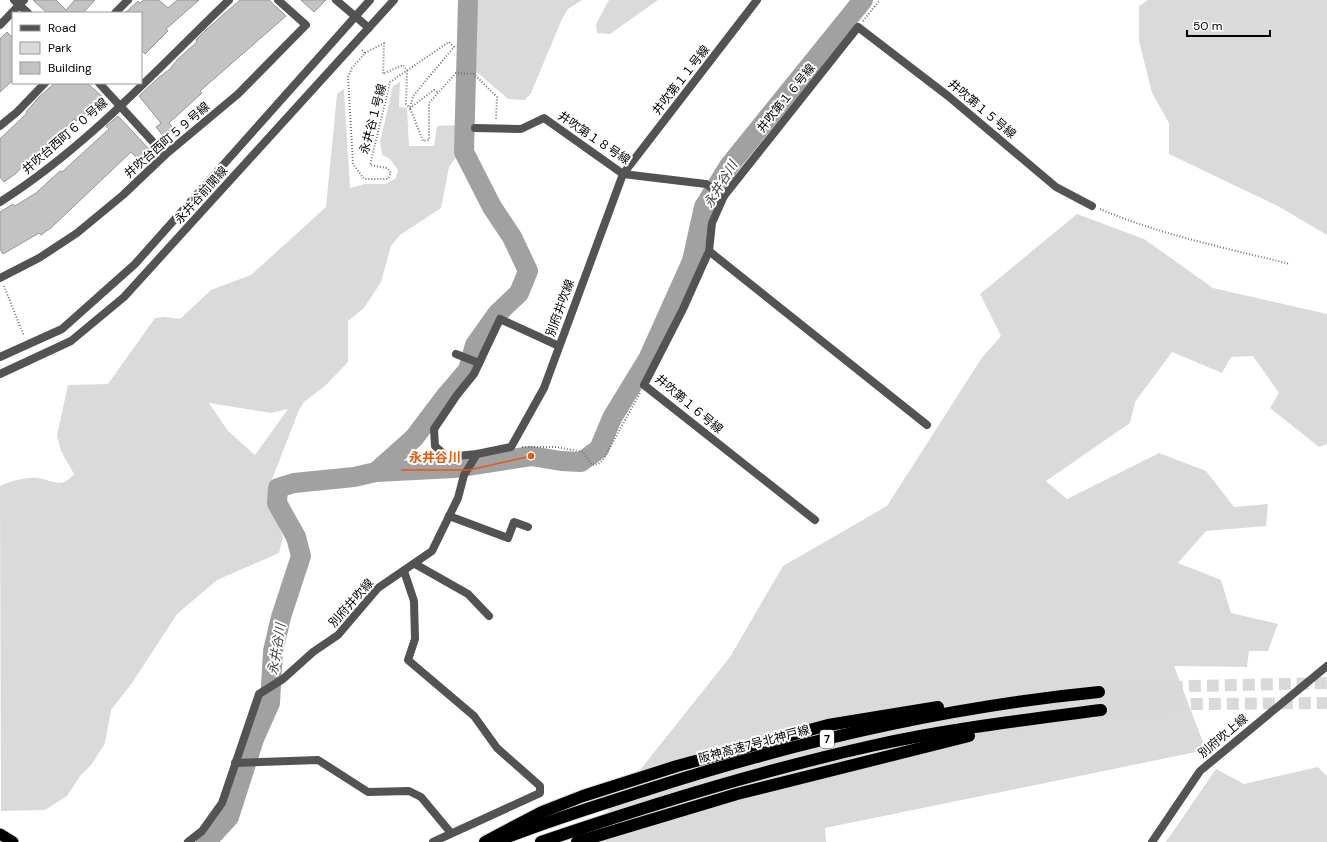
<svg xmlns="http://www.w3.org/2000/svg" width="1327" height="842" font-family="'DM Sans','Noto Sans JP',sans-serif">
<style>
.green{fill:#dadada;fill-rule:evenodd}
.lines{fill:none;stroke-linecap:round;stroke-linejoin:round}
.river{stroke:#a1a1a1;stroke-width:20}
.building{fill:#c3c3c3;stroke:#979797}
.motorway-tunnel{stroke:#d9d9d9;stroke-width:12;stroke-dasharray:12 6;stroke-linecap:butt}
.trunk-casing{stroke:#dbdbdb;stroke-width:13}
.motorway-casing{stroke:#dbdbdb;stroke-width:14}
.path{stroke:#757575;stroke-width:2;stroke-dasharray:1 2;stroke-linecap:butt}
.minor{stroke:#535353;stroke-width:8}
.tertiary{stroke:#535353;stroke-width:8}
.trunk{stroke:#000;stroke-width:11}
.motorway{stroke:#000;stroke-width:12}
.labels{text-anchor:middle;stroke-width:4;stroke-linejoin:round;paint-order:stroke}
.shield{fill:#fff;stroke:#4c4c4c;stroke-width:1}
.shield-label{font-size:11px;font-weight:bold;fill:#000}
.street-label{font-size:12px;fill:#000;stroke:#fff}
.water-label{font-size:13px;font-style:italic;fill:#424242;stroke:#fff}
.leader{fill:none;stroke:#e8590c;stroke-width:1.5}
.callout-dot{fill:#e8590c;stroke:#fff;stroke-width:1.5}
.callout-label{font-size:13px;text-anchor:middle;font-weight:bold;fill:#e8590c;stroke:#fff;stroke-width:4;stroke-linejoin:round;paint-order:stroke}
</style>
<rect width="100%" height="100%" fill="#fff"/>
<g class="green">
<path d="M473,0H582L568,9L562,19L531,93L525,100L508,99L471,67Z"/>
<path d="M609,0H658L610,34L597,33L596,24Z"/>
<path d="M1148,0H1327V235L1278,206L1169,154V123L1152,93L1139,41V6Z"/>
<path d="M400,82L399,107L407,108L409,146H434L437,126L454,125L458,132L459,153L449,167L441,208L400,235L391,246L381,282L364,308L348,321V362L325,386L304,402L299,410L271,482L274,514L283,537L279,553L217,580L177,614L132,683L111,710L105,743L92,764L80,776L67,796L45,810L1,811L0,486C11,481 25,477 37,478C54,480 61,490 74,474L61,451L57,435L68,385L108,384L155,318L164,317L180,319L211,290L251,275L326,207L337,94L344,89L350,188L365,184H386L396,178L398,170L390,159L382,155L380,142L393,86ZM209,403L271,413L288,409L255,455L228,431Z"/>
<path d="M1077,214L1144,239L1213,288L1327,314V444L1319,447L1270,408L1279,393L1253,356L1231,357L1222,373L1172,352L1135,402L1130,423L1046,481L1067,499L1159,453L1206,471L1234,507L1268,504L1266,526L1206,531L1178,563L1221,580L1231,613L1278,624L1268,651H1249L1247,667L1174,666L1206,750L825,828L826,842H591L609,809L730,657L783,566L887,506L981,359L1001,336L980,294Z"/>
<path d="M1318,767L1327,776V842H1166L1216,769L1244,784Z"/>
</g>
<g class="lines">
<g class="river">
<path d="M376,472L414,438L445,397L468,370L475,345L497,314L519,293L528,271L512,237L492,207L464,152L468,0"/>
<path d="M206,842L229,817L254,739L270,703L273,651L281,617L301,556L296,537L277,503L278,488L294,483L354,477L376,472L454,468L531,456L561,461L581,462L599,449L612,418L648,359L692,261L704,207L729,166L863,0"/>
</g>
</g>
<g class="building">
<path d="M33,0H56L66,10L75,0H95L83,13H47Z"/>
<path d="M144,0H159L168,8L177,0H199L166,29L168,31L145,54L141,50V13H125L138,1L140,3Z"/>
<path d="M240,0H269L286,16L200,91L202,93L169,123L174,128L164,137L156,127L161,123L139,96L157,79L170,69L178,59L197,42L196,40L206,30Z"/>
<path d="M301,0H326L314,12Z"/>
<path d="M7,32L13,38V80L0,92V39Z"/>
<path d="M55,83H87L104,98L76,121L74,119L36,156L35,155L15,174L4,182L0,177V139L27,113L26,112L39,97Z"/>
<path d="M118,116L150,150L139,160L131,152L52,227L41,235L39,233L3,254L0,249V212L13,204L15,206L36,193L60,171L62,172L109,129L106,126Z"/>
</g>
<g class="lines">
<g class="motorway-tunnel">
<path d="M1099,692L1193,686L1327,683"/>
<path d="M1101,710L1194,704L1327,703"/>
</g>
<g class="trunk-casing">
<path id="trunk" d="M0,834L13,842"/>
</g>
<g class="motorway-casing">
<g id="motorway">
<path d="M485,842L542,812L583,796L677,766L828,725L938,707"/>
<path d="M495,842C543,822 593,807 643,791C791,743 944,707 1099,692"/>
<path d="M541,842C649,805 759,771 871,746C947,729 1024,720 1101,710"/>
<path d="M577,842L737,794L969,736"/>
</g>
</g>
<g class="path">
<path d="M863,21L880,0"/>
<path d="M362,50L365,53L352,68L348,77L353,164L364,179H388L391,173L387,168L370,165L390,82L449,42L454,47L413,96L410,108L423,141L429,140V103L456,73L474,74L497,97L496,119"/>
<path d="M365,53L384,43L383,74L403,65L407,71L406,104L410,108L434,90L438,92"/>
<path d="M1100,209C1161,235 1226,248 1290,264"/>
<path d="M4,286L24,336"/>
<path d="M522,447H556L583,452L592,465L598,464L603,460L640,393"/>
</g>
<g class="minor">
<path d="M14,0L28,13"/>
<path d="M115,13L128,0"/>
<path d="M0,25L24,0"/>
<path d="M99,83L165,155"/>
<path d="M0,126L17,112L45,83"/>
<path d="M475,128L521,129L544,118L623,174L706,184L724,196"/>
<path d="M0,202C86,148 156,70 229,0"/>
<path d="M709,251L927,425"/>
<path d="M0,278L39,258L77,233L123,195L165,155L238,94L306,25L278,0"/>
<path d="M559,346L500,319L474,374L457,395L434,429L435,446L447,457L477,454L511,447L544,388L623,174L757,0"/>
<path d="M456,354L479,363"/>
<path d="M449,516L508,538L514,522L528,527"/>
<path d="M815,520L644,385L683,309L709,251L712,223L724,196L858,27L948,96L1056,187L1092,206"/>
<path d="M415,564L468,594L489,616"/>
<path d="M404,571L414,601L415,639L408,660L474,716L497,748L540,786V793L433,842"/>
<path d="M235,763L318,760L368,792L409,791L421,797L451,833"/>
<path d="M188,842L202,831L222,803L259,694L283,679L313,652L338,635L378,588L432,551L458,498L464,475L477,454"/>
<path d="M1152,842L1200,771L1327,666"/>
</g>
<g class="tertiary">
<path d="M336,0L369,28"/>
<path d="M0,357L62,329L135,264L370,0"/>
<path d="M0,374L71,341L124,297L394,0"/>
</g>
<use href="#trunk" class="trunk"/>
<use href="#motorway" class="motorway"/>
</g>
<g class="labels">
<rect class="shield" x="820" y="730" width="14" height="18" rx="3"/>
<g class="shield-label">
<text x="827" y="743">7</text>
</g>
<g class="street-label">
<text transform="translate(681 80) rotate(-52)" y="4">井吹第１１号線</text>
<text transform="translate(786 98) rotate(-51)" y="4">井吹第１６号線</text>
<text transform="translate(982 109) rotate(40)" y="4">井吹第１５号線</text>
<text transform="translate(373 119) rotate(-75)" y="4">永井谷１号線</text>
<text transform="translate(65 136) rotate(-41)" y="4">井吹台西町６０号線</text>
<text transform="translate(594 138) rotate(34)" y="4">井吹第１８号線</text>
<text transform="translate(167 140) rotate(-41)" y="4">井吹台西町５９号線</text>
<text transform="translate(201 195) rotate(-48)" y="4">永井谷前開線</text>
<text transform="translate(560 308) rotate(-70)" y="4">別府井吹線</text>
<text transform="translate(689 404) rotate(40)" y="4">井吹第１６号線</text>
<text transform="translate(351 603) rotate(-48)" y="4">別府井吹線</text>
<text transform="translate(1223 736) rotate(-40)" y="4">別府吹上線</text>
<text transform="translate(754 744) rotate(-15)" y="4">阪神高速7号北神戸線</text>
</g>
<g class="water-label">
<text transform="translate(720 184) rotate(-59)" y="5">永井谷川</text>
<text transform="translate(276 649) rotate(-81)" y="5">永井谷川</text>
</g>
</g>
<path class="leader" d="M531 456L469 470H401"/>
<circle class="callout-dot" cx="531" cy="456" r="4"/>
<g class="callout-label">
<text x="435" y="462">永井谷川</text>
</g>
<rect x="12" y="12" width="130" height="72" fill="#ffffff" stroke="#999999"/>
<rect x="20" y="25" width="20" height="6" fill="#535353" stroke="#999999"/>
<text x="48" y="32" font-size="12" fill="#000000">Road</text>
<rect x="20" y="42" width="20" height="12" fill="#dadada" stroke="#999999"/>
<text x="48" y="52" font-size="12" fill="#000000">Park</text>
<rect x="20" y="62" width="20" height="12" fill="#c3c3c3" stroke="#999999"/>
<text x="48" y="72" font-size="12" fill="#000000">Building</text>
<path d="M1187 30v6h83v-6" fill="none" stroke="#000000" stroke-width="2"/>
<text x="1193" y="30" font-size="12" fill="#000000" stroke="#ffffff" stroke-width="3" paint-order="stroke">50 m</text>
</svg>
